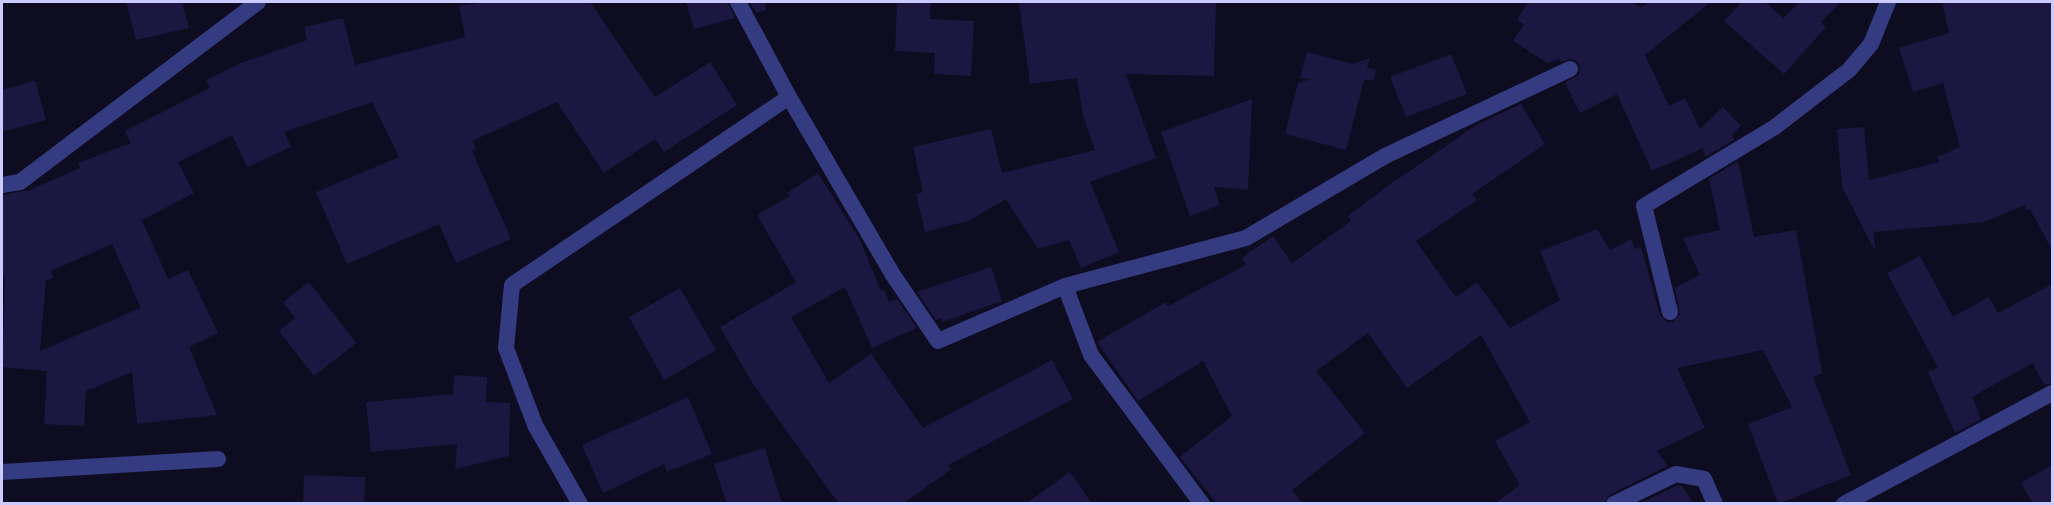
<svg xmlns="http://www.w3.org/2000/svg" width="2054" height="505" font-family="Karla,sans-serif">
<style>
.building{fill:#1b1741;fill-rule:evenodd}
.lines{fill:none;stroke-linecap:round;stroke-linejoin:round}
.minor{stroke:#353b81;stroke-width:16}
</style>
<rect width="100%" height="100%" fill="#0d0c20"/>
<g class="building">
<path d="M126,2H182L189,28L136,40Z"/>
<path d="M486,2H590L655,97L710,62L737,105L664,152L655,139L604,173L557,102L472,141L476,149L472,151L511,239L456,263L439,224L347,264L316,192L399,157L372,102L284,132L291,147L247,167L232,135L178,162L194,193L142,220L168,279L188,270L218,333L189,347L217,415L137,424L132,372L86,391L84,426L44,424L47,371L2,367L5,282L2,267V195L30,190L80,168L78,163L131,143L125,131L210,88L206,80L241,63L307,40L304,27L343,18L355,65L465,37L459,6ZM112,244L141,308L40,351L46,280L53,278L51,271Z"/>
<path d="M686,2H728L735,18L694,29Z"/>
<path d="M750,2H765L766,10L756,13Z"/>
<path d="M897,2H931L930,19L974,21L971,76L934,74L935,53L895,51Z"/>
<path d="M1019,2H1216L1214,76L1126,74L1156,158L1090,182L1119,252L1081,268L1069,240L1038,249L1006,199L968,221L925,232L916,194L923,192L913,147L991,129L1002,173L1095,150L1083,116L1077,78L1030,84Z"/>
<path d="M1528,2H1631L1641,7L1648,2H1711L1645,55L1669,106L1685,98L1700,129L1723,107L1741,126L1732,134L1734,140L1705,157L1703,148L1652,171L1617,94L1580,113L1565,83L1579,74L1580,65L1576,61L1570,59L1561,62L1559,59L1547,63L1513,41L1524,24L1517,20Z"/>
<path d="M1742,2H1765L1783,18L1800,2H1841L1821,22L1826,27L1784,74L1724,21Z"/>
<path d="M1942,2H2052V250L2030,209L2026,210L2025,205L1984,222L1874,232L1875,251L1842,187L1837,129L1864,127L1869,180L1939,162L1937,157L1960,147L1943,83L1913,92L1899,48L1949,33Z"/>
<path d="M1307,52L1353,64L1370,58L1367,67L1376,70L1374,80H1364L1346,150L1285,134L1298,83L1311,79L1300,78Z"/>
<path d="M1451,54L1467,94L1406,117L1390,77Z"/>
<path d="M35,81L46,120L2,132V90Z"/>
<path d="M1252,99L1248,190L1214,187L1220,205L1190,216L1161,132Z"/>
<path d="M1521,104L1545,144L1472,194L1477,200L1416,241L1456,297L1477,282L1510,328L1560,300L1540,251L1597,229L1610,250L1631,239L1635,249L1641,247L1660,315L1667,322H1673L1680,314L1675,288L1700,275L1683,238L1720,230L1709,179L1738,161L1754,237L1796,230L1822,373L1813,377L1851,475L1778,504L1748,424L1792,407L1763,350L1677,368L1705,428L1657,451L1668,466L1609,495L1604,504H1494L1520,485L1495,441L1530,422L1481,335L1407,388L1368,333L1316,371L1365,433L1292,490L1303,504H1217L1180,457L1232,416L1203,361L1138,401L1097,342L1166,302L1168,306L1246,265L1242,258L1273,236L1292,263L1351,221L1348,216L1392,183L1478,124Z"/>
<path d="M818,173L860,240L881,291L884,289L889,302L897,299L917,328L872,348L845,287L791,317L829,383L871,354L923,428L1052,360L1073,399L948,465L952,469L902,504H839L753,384L720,327L796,282L757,215L790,196L787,193Z"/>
<path d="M1920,256L1953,317L1989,297L1998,313L2052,284V383L2044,385L2033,363L1972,397L1981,419L1955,433L1928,372L1938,368L1887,273Z"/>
<path d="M991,267L1002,301L942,322L941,318L936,320L917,292Z"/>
<path d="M309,282L356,343L314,376L279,331L295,318L283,302Z"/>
<path d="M680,288L716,350L664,380L629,317Z"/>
<path d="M454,375L487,377L486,402L510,403L509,456L455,469L457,444L371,452L366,402L453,394Z"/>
<path d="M688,397L712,454L667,472L664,464L603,493L582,445Z"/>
<path d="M765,448L782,504H727L714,464Z"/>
<path d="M2052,465V504H2033L2021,483Z"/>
<path d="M1070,472L1092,504H1025Z"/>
<path d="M304,475L365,477L364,504H303Z"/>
<path d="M1678,485L1682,486L1694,504H1639Z"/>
</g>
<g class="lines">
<g class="minor">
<path d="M738,2L789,97L893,275L938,341L1065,286L1246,238L1385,156L1570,69"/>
<path d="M2,185L20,182L258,2"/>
<path d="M1065,286L1091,355L1202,504"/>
<path d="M1670,312L1644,206L1775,127L1849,70L1871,44L1888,2"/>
<path d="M2,472L218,459"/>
<path d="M580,504L535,425L506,348L512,285L789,97"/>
<path d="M1614,504L1676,474L1704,479L1715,504"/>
<path d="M1844,504L2052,393"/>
</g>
</g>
<rect width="2054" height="505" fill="none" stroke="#cbcbff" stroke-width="6"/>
</svg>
